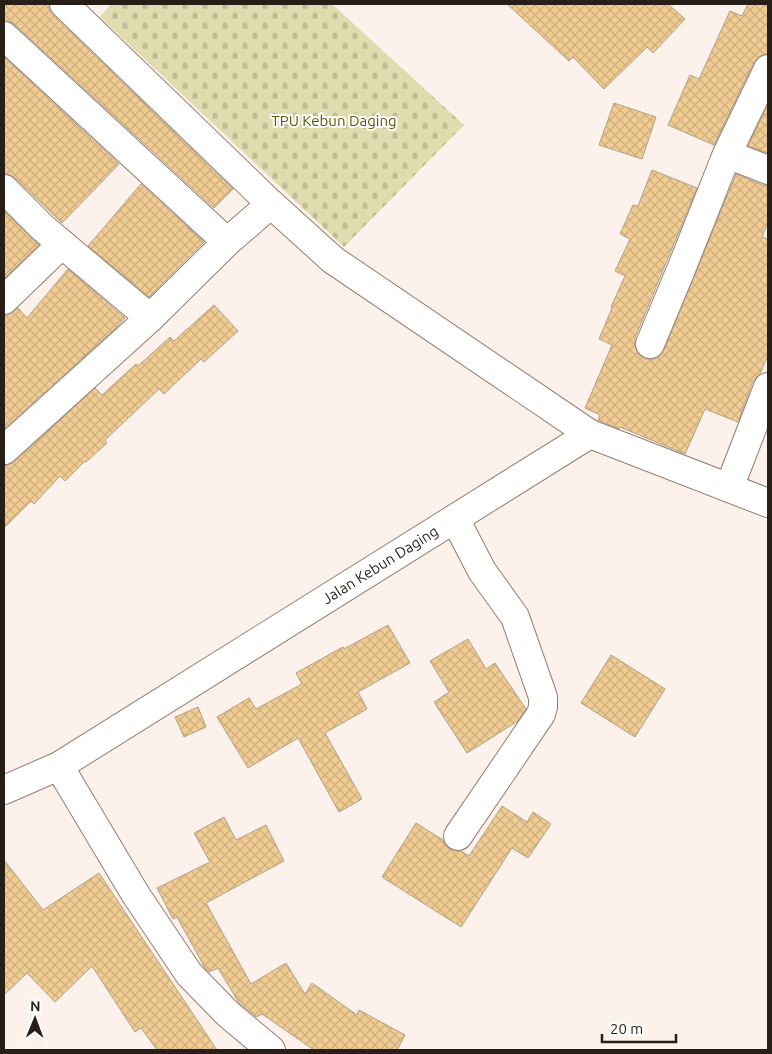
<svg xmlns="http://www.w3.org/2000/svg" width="772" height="1054" font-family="Ubuntu,sans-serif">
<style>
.cemetery{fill:url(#cemetery-stones)}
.building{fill:url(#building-cross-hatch);stroke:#b2a28b}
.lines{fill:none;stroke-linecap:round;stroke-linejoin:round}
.street-casing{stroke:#967e6f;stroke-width:30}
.secondary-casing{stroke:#967e6f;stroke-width:30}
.street{stroke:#fff;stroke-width:28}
.secondary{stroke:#fff;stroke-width:28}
.labels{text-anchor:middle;stroke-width:4;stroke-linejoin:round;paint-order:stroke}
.park-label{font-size:15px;fill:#5e5605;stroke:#fff}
.street-label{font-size:15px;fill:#281e18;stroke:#fff}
</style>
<defs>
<pattern id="cemetery-stones" width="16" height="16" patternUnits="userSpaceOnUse" patternTransform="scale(1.25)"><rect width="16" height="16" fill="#e0dcaf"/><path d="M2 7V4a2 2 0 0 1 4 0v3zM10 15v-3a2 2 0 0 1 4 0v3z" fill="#c0bc96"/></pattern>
<pattern id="building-cross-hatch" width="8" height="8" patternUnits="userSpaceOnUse" patternTransform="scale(1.25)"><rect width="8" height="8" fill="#f0cc92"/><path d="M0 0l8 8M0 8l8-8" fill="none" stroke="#ceaf7d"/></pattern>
</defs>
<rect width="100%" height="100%" fill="#fcf1eb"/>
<path class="cemetery" d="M111,4H332L464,125L344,247L100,17Z"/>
<g class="building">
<path d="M4,4H49V9L53,15L233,189L214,208L15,25L8,21H4Z"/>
<path d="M507,4H668L685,19L653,53L647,47L604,89L573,57L569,61Z"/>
<path d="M748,4H768V54L760,56L754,62L714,145L668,125L690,75L699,79L730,11L742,16Z"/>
<path d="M4,57L119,164L62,223L15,178L8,174H4Z"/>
<path d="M614,103L656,117L642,159L599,145Z"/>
<path d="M768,104V153L748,146Z"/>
<path d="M652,170L697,188L635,338V346L638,354L644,358L652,360L659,357L664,350L736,174L762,185H768V222L762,237L768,239V355L760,374L753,381L738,422L705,409L685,454L620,427L619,429L598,420L600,415L585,408L612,345L599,339L612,308L611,307L625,276L615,271L630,239L620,234L633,205L638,206Z"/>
<path d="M141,184L204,242L149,297L88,246Z"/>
<path d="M4,211L39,245L4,279Z"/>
<path d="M68,269L125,318L115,329L4,429V315H8L18,308L27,318Z"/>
<path d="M214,305L238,331L204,362L201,359L164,394L159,389L105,440L107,443L86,462L85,461L65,481L60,476L34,504L31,501L4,528V465H8L14,462L95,388L102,395L136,364L138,366L170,337L174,341Z"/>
<path d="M388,625L410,663L358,692L367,709L325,733L362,799L339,812L298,738L248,768L217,717L249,698L256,709L302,684L296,673L343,647L344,649Z"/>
<path d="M468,639L486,669L495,663L526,709L518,721L467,753L434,702L449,692L430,661Z"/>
<path d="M611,655L665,689L635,737L581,703Z"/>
<path d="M198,707L206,727L184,737L175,717Z"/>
<path d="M502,806L527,822L533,812L551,824L528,858L512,848L461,927L382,877L416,823L443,840L444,843L450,849L456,851H461L469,856Z"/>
<path d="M224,817L236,840L266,825L284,861L206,903L251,984L286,963L305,994L312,983L357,1015L359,1010L405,1035L397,1050H314L262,1014L256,1017L239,1003L218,968L209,972L205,968L177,917L173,919L157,888L210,862L194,833Z"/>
<path d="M4,860L43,910L99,873L217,1050H157L141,1028L135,1032L92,966L55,1002L27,973L4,995Z"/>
</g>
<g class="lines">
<g class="street-casing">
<g id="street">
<path d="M64,4L271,204L333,260L590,434"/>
<path d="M4,36L227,242"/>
<path d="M727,154L768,170"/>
<path d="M4,189L43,228L150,318"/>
<path d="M4,300L62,244"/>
<path d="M650,344L680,272L727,154L768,69"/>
<path d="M4,450L150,318L227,242L271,204"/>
<path d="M729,488L768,387"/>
<path d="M455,519L482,571L515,617L543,697V707L541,714L458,836"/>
<path d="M59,766L136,895L189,974L228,1014L271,1050"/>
</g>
</g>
<g class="secondary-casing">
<g id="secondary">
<path id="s1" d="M4,790L59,766L590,434L768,503"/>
</g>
</g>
<use href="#street" class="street"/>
<use href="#secondary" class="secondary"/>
</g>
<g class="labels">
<g class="park-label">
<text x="334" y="126">TPU Kebun Daging</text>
</g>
<g class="street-label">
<text dy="5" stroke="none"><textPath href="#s1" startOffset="439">Jalan Kebun Daging</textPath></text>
</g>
</g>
<rect width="772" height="1054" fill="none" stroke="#281e18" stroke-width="10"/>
<g transform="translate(35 1019) rotate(1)" stroke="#ffffff" stroke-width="4" paint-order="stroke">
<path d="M0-4L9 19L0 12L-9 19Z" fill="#281e18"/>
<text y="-8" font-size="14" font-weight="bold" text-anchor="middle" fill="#281e18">N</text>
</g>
<path d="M602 1034v8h74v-8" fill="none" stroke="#281e18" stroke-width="2.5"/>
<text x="610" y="1034" font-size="15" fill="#281e18" stroke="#ffffff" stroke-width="4" paint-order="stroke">20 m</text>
</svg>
